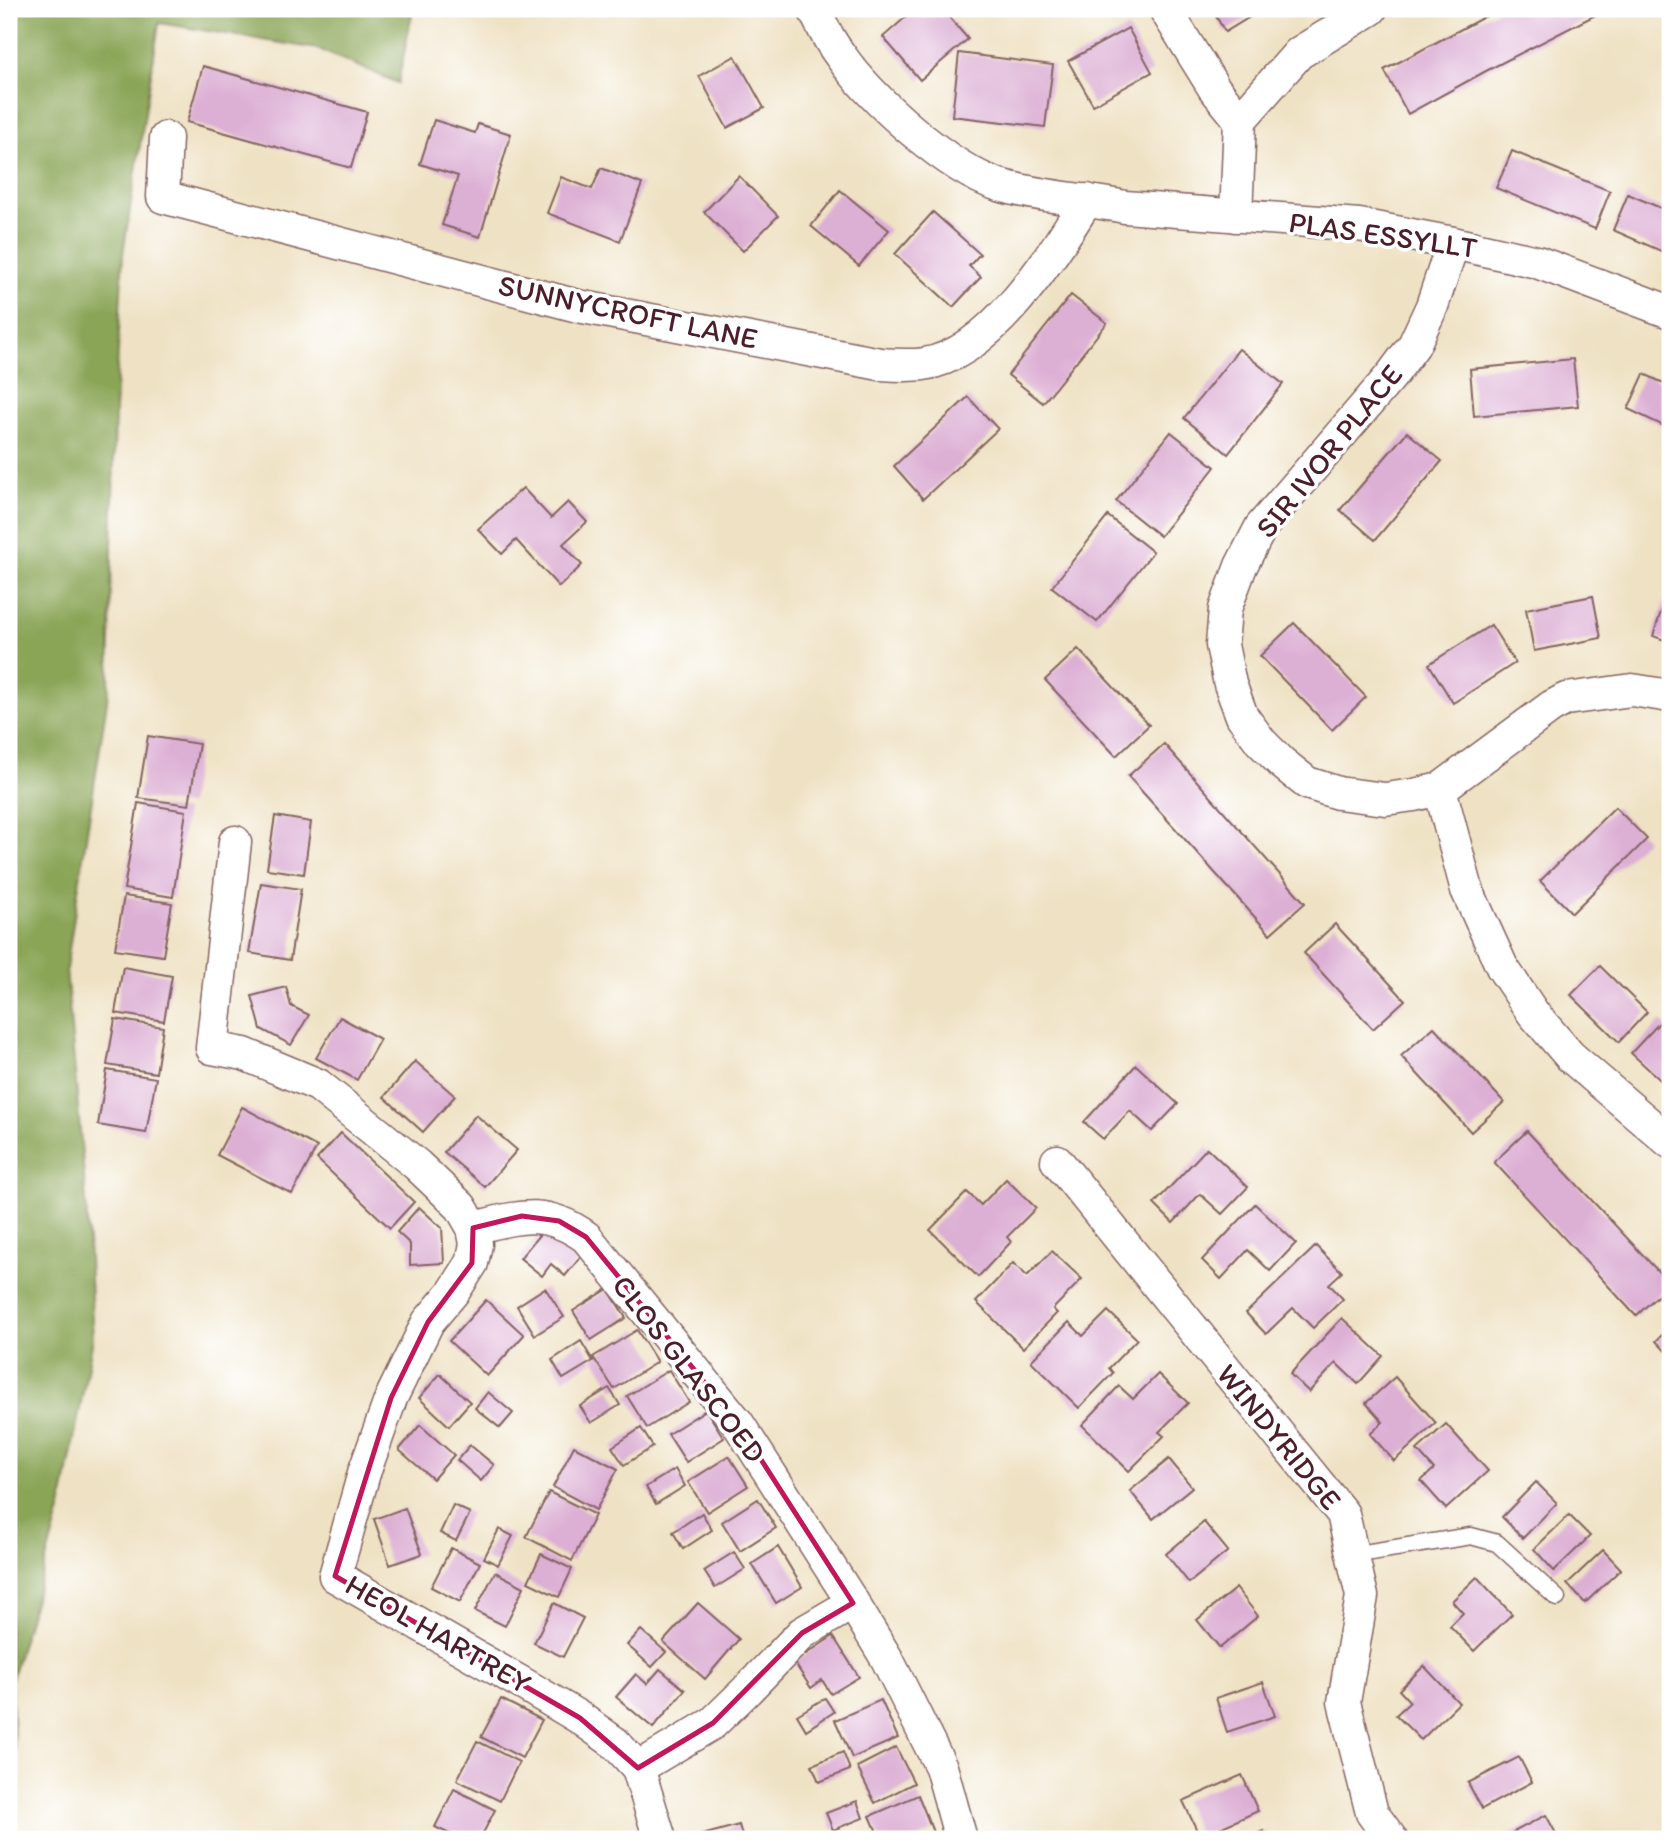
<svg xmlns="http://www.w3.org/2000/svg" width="1679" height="1848" font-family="Itim,sans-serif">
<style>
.forest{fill:#8aa557;stroke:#6a6241;stroke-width:2}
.building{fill:#dcafd4}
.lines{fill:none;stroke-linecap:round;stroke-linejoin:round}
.lane-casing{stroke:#846361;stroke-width:19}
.street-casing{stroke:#846361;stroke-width:35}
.lane{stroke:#fff;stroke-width:16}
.street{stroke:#fff;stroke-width:32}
.marked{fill:none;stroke:#c2185b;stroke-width:5;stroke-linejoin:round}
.labels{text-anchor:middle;stroke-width:7;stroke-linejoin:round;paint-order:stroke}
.street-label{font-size:30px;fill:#4a1f2b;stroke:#fff}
</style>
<rect width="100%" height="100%" fill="#fff"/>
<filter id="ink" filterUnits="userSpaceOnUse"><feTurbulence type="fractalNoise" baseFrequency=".0143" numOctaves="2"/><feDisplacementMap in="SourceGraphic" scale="14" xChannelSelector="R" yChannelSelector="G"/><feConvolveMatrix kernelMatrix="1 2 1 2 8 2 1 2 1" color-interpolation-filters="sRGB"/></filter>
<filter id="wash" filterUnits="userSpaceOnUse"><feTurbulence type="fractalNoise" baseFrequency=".00686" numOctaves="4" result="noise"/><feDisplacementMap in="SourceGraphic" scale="28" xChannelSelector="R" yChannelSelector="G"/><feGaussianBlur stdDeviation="1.57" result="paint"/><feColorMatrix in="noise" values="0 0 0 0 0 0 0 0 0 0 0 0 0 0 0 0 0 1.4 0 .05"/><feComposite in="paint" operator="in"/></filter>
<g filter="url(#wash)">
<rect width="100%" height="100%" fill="#efe2c4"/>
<path class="forest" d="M9,9H413L398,83L318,49L159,23L123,254L115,410L109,688L66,969L86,1200L93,1339L61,1508L11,1681L16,1776L9,1792Z"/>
<g id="blocks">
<g class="building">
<path d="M915,9H942L968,39L920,80L883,37Z"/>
<path d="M1212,9H1263L1225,32Z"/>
<path d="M1499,9H1607L1486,71L1408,114L1384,70Z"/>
<path d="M1128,28L1152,72L1093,105L1068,61Z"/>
<path d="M959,53L1053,65L1045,127L952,116Z"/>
<path d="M735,56L764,108L727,128L699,76Z"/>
<path d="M203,66L367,112L351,168L187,122Z"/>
<path d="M434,120L475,133L478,124L511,134L480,237L442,225L458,176L420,164Z"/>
<path d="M1512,151L1610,191L1595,229L1496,188Z"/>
<path d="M601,168L642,184L620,241L547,213L561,177L592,189Z"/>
<path d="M739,176L778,216L743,251L704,212Z"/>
<path d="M840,190L889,230L859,266L811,226Z"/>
<path d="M1628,194L1670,212V255L1613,230Z"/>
<path d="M933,212L980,254L969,266L981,277L953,307L895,254Z"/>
<path d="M1071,295L1107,323L1043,403L1008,375Z"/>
<path d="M1239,349L1283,384L1228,454L1184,418Z"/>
<path d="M1573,359L1578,406L1474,416L1470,369Z"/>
<path d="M1644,374L1670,386V429L1628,409Z"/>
<path d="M968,397L998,429L923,499L894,466Z"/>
<path d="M1171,432L1215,467L1160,536L1116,501Z"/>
<path d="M1407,432L1442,461L1375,540L1340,510Z"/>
<path d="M523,488L551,518L568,502L587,522L563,544L582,565L559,587L516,540L502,554L478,529Z"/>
<path d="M1108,516L1153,552L1097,622L1052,587Z"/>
<path d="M1667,594L1670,595V642L1653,636Z"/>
<path d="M1593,596L1601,638L1534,651L1526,609Z"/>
<path d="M1294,623L1366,697L1332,730L1260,656Z"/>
<path d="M1491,625L1515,663L1453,703L1429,664Z"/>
<path d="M1078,649L1149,725L1116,756L1045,680Z"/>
<path d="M148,736L199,744L189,805L138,798Z"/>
<path d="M1164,744L1305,903L1270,934L1128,776Z"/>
<path d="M138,803L186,811L173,897L124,889Z"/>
<path d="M1615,807L1647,839L1572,913L1540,881Z"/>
<path d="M275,816L311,822L304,874L267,869Z"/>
<path d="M261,883L301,889L290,960L249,953Z"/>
<path d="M124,896L172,903L163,956L115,949Z"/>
<path d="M1335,924L1405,1000L1373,1029L1304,953Z"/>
<path d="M1600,966L1647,1012L1619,1042L1571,995Z"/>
<path d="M123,967L172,976L164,1021L115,1013Z"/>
<path d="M286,987L291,1006L309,1015L291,1045L261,1029L252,996Z"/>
<path d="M340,1017L380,1039L357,1080L316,1058Z"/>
<path d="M115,1019L163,1027L156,1073L107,1065Z"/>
<path d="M1661,1021L1670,1029V1089L1631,1053Z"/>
<path d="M1434,1027L1504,1102L1471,1132L1401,1056Z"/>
<path d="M415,1061L455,1096L423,1132L384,1097Z"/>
<path d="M1136,1065L1178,1104L1152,1131L1130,1111L1103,1139L1084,1122Z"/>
<path d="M107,1070L156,1078L146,1133L98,1125Z"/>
<path d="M242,1107L317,1147L292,1194L217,1155Z"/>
<path d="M476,1115L517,1150L485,1187L444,1152Z"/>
<path d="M1527,1131L1670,1284L1636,1316L1494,1162Z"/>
<path d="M341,1133L414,1202L390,1228L317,1159Z"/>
<path d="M1207,1148L1248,1187L1222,1214L1200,1194L1173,1223L1154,1204Z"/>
<path d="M1006,1179L1036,1208L1007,1237L1011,1242L978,1277L930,1230L967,1192L981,1205Z"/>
<path d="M1255,1204L1296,1243L1270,1271L1248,1250L1221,1279L1202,1260Z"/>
<path d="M419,1207L442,1228L444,1263L410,1265V1244L397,1232Z"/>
<path d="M549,1223L585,1252L565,1276L551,1264L542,1276L520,1258Z"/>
<path d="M1316,1246L1342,1272L1329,1284L1343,1299L1313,1328L1293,1308L1266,1334L1246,1313Z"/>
<path d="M1052,1251L1082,1279L1053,1309L1057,1313L1023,1348L976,1302L1013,1263L1027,1276Z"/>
<path d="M545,1288L564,1317L535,1335L517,1306Z"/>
<path d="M608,1289L626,1318L591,1340L573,1311Z"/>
<path d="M486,1300L524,1335L487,1376L449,1341Z"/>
<path d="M1108,1311L1137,1339L1109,1368L1113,1373L1079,1408L1031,1361L1069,1322L1083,1336Z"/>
<path d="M1342,1318L1383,1356L1358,1384L1336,1363L1309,1392L1290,1374Z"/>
<path d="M1670,1327V1356L1656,1341Z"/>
<path d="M637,1330L657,1362L614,1389L593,1357Z"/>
<path d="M581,1341L593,1361L563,1379L552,1360Z"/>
<path d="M669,1370L689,1402L647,1428L627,1396Z"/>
<path d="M440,1374L470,1402L449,1426L419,1398Z"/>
<path d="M1158,1374L1188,1403L1159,1432L1164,1436L1129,1471L1082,1425L1119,1386L1133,1399Z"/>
<path d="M1395,1377L1436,1423L1394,1461L1370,1434L1383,1422L1366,1403Z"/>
<path d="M609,1388L620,1405L591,1423L580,1406Z"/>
<path d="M488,1392L513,1413L500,1428L475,1408Z"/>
<path d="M706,1410L724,1438L686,1462L668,1434Z"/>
<path d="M1446,1424L1488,1471L1446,1509L1421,1481L1434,1469L1417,1450Z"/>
<path d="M420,1425L454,1455L433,1479L399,1450Z"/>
<path d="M641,1428L653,1447L624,1465L612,1447Z"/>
<path d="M470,1445L494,1465L481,1481L457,1460Z"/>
<path d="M574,1446L618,1469L596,1510L553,1487Z"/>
<path d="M729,1456L748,1486L707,1512L688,1482Z"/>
<path d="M1169,1459L1192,1487L1153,1519L1130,1491Z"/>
<path d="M675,1469L685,1486L656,1504L646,1487Z"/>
<path d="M1536,1482L1557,1503L1523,1538L1502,1517Z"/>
<path d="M549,1492L595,1515L572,1561L526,1537Z"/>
<path d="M758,1499L776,1528L740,1551L722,1522Z"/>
<path d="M453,1505L470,1513L456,1541L440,1533Z"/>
<path d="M405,1508L422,1554L390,1565L374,1519Z"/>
<path d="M702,1513L712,1530L683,1549L673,1532Z"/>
<path d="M1569,1515L1590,1536L1554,1571L1534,1549Z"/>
<path d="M1204,1522L1228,1551L1189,1583L1166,1554Z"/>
<path d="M499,1529L513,1536L498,1565L484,1558Z"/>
<path d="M778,1547L802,1587L776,1603L752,1564Z"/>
<path d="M451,1548L480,1563L460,1602L431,1587Z"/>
<path d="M1603,1550L1621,1569L1585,1603L1567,1584Z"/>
<path d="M734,1552L745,1569L715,1588L704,1571Z"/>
<path d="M541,1554L572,1569L559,1597L528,1582Z"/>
<path d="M495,1572L524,1587L505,1626L475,1611Z"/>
<path d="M1477,1577L1512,1614L1474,1651L1450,1626L1463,1613L1452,1601Z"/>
<path d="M1236,1588L1258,1616L1220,1648L1197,1620Z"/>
<path d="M554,1603L583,1618L563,1657L534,1643Z"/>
<path d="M698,1603L739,1639L705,1679L663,1642Z"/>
<path d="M641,1630L666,1652L652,1667L627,1645Z"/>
<path d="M833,1636L859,1677L831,1694L822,1680L811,1688L794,1662Z"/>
<path d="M1424,1666L1459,1703L1421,1740L1396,1715L1410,1702L1399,1690Z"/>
<path d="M660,1669L685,1690L653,1728L616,1697L636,1674L647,1684Z"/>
<path d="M1263,1682L1275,1716L1227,1732L1216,1698Z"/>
<path d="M825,1698L834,1712L806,1730L797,1715Z"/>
<path d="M501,1699L542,1720L522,1758L481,1737Z"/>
<path d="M881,1700L898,1738L852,1758L835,1720Z"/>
<path d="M477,1741L519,1762L500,1801L457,1780Z"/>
<path d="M896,1747L914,1783L875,1803L857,1767Z"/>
<path d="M843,1752L850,1770L819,1782L812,1765Z"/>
<path d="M1519,1757L1532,1782L1482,1809L1468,1783Z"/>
<path d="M1242,1775L1258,1811L1200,1837L1183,1801Z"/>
<path d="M454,1789L495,1810L480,1839H460L435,1827Z"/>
<path d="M918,1795L933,1832L917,1839H880L870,1816Z"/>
<path d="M857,1801L863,1818L833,1830L826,1813Z"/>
<path d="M1546,1815L1559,1839H1500Z"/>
<path d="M739,1825L743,1839H691V1838Z"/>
<path d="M1264,1831L1268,1839H1245Z"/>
</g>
</g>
</g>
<g filter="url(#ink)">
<use href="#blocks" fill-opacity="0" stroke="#846361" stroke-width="2"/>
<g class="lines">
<g class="lane-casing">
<path id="lane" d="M1352,1555L1471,1536L1497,1543L1557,1598"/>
</g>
<g class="street-casing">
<g id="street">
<path d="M814,9C821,24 830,42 840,55C871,99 948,169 999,185C1040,197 1083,199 1125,207L1359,225L1453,243L1537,262L1670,312"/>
<path d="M1165,9L1214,88L1240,120"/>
<path d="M166,138L163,197L578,306L880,364C895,365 909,366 924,364C992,354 1053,254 1087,200"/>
<path d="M1236,216L1240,120L1299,53L1371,9"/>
<path d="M1453,243L1432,306L1414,345L1391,376L1261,527L1241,566L1225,609L1222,645L1230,684L1242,716L1261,742L1282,763L1307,783L1338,793L1385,799L1414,795L1440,789L1551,707L1566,699L1632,690L1670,696"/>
<path d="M1440,789L1467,890L1502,967L1533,1013L1570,1056L1670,1142"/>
<path d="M235,842L212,1048L244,1054L318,1085L417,1165L461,1207L473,1228L476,1244L472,1263L454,1291L428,1322L391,1398L364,1473L335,1576L525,1685L580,1718L615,1743L638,1768L660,1839"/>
<path d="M1057,1161L1343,1514L1362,1596L1344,1702L1372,1813L1391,1839"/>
<path d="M473,1228C519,1217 544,1207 586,1237L737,1422L853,1603L887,1659L941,1767L961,1839"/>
<path d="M638,1768L713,1723L747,1690L802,1633L853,1603"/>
</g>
</g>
<use href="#lane" class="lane"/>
<use href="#street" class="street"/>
</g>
</g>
<path class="marked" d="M522,1216L559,1221L586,1237L737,1422L853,1603L802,1633L713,1723L638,1768L580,1718L335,1576L391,1398L428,1322L472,1263L473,1228Z"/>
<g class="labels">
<g class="street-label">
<text transform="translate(1383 235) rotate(8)" y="10">PLAS ESSYLLT</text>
<text transform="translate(628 312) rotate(12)" y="10">SUNNYCROFT LANE</text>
<text transform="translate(1329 451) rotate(-51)" y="10">SIR IVOR PLACE</text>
<text transform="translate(689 1369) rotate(52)" y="10">CLOS GLASCOED</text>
<text transform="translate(1279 1437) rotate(51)" y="10">WINDYRIDGE</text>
<text transform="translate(438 1634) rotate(30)" y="10">HEOL HARTREY</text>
</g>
</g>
<rect width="1679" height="1848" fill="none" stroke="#fff" stroke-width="35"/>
</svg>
